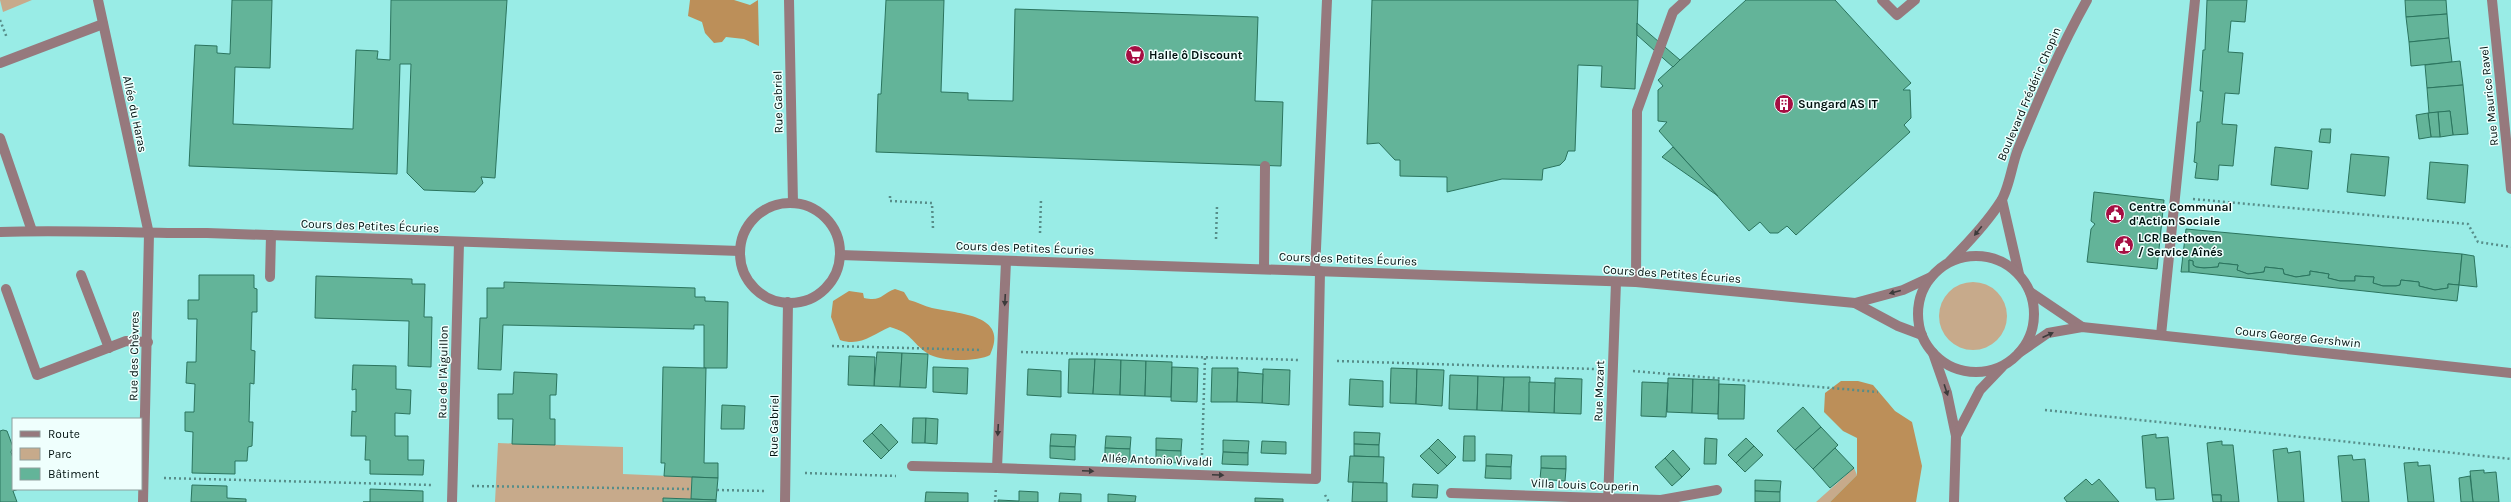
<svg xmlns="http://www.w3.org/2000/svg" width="2511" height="502" font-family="Karla,sans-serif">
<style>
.green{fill:#c7aa8b}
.forest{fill:#bc8f59}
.building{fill:#63b499;stroke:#2b745e}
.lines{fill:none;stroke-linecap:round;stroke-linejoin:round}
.path{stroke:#578d89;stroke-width:2.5;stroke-dasharray:2 3;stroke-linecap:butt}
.service{stroke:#96797d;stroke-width:10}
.minor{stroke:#96797d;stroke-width:10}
.oneway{fill:#3c3b3b}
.labels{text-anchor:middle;stroke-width:3;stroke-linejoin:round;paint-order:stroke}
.poi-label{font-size:12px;font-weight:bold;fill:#00110f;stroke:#effffd;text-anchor:start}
.street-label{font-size:12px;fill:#00110f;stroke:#effffd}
</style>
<rect width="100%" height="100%" fill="#99ece6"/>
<g class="green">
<path d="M0,0H32L3,12Z"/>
<circle cx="1973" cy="316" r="34"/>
<path d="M498,443L623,447V474L692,477L691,499L663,498V502H495Z"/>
<path d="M1854,468L1857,475L1830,502H1816Z"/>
</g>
<g class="forest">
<path d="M690,0H734L750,5L758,0L759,46L744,39L726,37L722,42L714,43L705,33L702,22L688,16Z"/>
<path d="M895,289L904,292L909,300C917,302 924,306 932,308C958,314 1010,314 990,355C977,362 939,362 927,353C911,342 912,333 890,327C873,334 861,347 840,340L831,317L833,301L849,291L863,293L864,298C882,302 881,294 895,289Z"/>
<path d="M1841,381H1858L1873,385L1895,411L1912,422L1922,466L1916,502H1830L1857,475V438L1843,431L1824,412L1825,393Z"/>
</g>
<g class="building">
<path d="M232,0H272L270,68L235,67L233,124L353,129L356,50L378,51L377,59L390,60L391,0H507L495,178L481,177L483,183L475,192L424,190L407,173L411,64H400L397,174L189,166L195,45L217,46V53L230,54Z"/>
<path d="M886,0H944L941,92L968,93V100L1013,101L1015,9L1258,17L1255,101L1283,102L1281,166L876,152L878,94H881Z"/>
<path d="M1372,0H1638L1635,89L1601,87L1602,66L1578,65L1575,151H1568L1565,160L1560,165L1543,169L1542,180L1502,179L1447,192V177L1400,176V160H1395L1379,143L1367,144Z"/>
<path d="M1746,0H1835L1911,83L1903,90H1910L1911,118L1904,125L1910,132L1796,235L1787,226L1778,233H1770L1760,222L1749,231L1659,131L1667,122L1658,121V90L1663,86L1658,80Z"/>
<path d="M2207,0H2247L2245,22L2231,21L2228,52L2243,53L2239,94L2225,93L2222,124L2237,125L2233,166L2219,165L2218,180L2195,178L2197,163L2194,162L2195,153L2197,122H2200L2203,91H2200L2203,50H2205Z"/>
<path d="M2405,0H2446L2447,14L2406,17Z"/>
<path d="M2447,14L2449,38L2409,42L2406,17Z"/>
<path d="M1637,23L1680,60L1673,67L1637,35Z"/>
<path d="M2449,38L2452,62L2411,66L2409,42Z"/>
<path d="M2460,61L2463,85L2427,88L2425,65Z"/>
<path d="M2463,85L2468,134L2453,135L2450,111L2429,113L2427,88Z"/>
<path d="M2450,111L2453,135L2440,137L2438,112Z"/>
<path d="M2438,112L2440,137H2431L2428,113Z"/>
<path d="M2428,113L2431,137L2419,139L2416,115Z"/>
<path d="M2321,129H2331L2330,143L2319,142Z"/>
<path d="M1673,147L1718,196L1662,157Z"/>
<path d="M2275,147L2312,151L2308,189L2271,185Z"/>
<path d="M2351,154L2389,157L2385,196L2347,192Z"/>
<path d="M2430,162L2468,165L2465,203L2427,199Z"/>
<path d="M2094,192L2164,200L2157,269L2087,262L2091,229L2095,224L2091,221Z"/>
<path d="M2186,229L2462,254L2459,285L2448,284V288L2435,290L2419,286V282L2401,280L2400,285L2396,286H2383L2373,283L2374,277L2355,276V281H2340L2328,278L2329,274L2310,271V275L2296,277L2284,274L2283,269L2265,267L2264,272L2248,274L2237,270L2238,265L2219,263L2218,267L2204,268L2196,267L2193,265V261L2189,260V272H2181Z"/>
<path d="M2462,254L2474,256L2477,287L2459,285Z"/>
<path d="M2189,260L2193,261V265L2196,267L2204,268L2218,267L2219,263L2238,265L2237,270L2248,274L2264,272L2265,267L2283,269L2284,274L2296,277L2310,275V271L2329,274L2328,278L2340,281H2355V276L2374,277L2373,283L2383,286H2396L2400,285L2401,280L2419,282V286L2435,290L2448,288V284L2459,285L2457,301L2189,272Z"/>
<path d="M199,275H254V288L257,289V312H252L251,350L255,351L254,384L250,383L249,422H253L252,446L248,447L247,461H235V474L192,473L193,432L185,431V412H194L195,384L186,383L187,362H196L197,319H188V300H199Z"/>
<path d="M316,276L412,279V284H425L424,317H432L431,367L408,366L409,321L315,318Z"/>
<path d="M504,282L695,288V297H705V301L728,302L727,368H704V325H694V329L503,325L501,370L478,369L480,318H487V288H504Z"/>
<path d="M877,352L902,353L900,387L874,386Z"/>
<path d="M902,353L928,354L926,388L900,387Z"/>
<path d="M849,356L875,357L874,386L848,385Z"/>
<path d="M1069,359H1095L1093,394L1068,393Z"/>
<path d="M1095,359L1121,360L1120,395L1093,394Z"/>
<path d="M1121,360L1146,361L1145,396L1120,395Z"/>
<path d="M1146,361L1172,362L1171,397L1145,396Z"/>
<path d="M353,365L396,366V389L411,390L410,414L395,413V436H408V460H424L423,475L370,474V460H365L366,436H351L352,411L356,412V389L352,390Z"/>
<path d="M663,367L706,368L704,463H718V478L664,476L665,463H661Z"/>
<path d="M933,367L968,368L967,394L933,392Z"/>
<path d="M1172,367L1198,368L1197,402L1171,401Z"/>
<path d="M1212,368H1238L1237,402H1211Z"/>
<path d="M1391,368L1417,369L1416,404L1390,403Z"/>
<path d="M1028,369L1061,371V397L1027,395Z"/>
<path d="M1263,369L1290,370L1289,405L1262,403Z"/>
<path d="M1417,369L1444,370L1442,406L1416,404Z"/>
<path d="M514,372L557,374L556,395H550V419H555V445L512,444L513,419H498V394H513Z"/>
<path d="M1238,372L1263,374L1262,403L1237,402Z"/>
<path d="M1450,375L1478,376L1477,410L1449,409Z"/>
<path d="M1478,376L1504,377L1502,411L1477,410Z"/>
<path d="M1504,377H1530L1529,412L1502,411Z"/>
<path d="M1555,378L1582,379L1581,414L1554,413Z"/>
<path d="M1668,378L1693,379L1692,413L1667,412Z"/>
<path d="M1350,379L1383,381V407L1349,405Z"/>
<path d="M1693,379L1719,380L1718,414L1692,413Z"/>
<path d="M1529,382L1555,383L1554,413L1529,412Z"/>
<path d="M1642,382L1668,383L1666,417L1641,416Z"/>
<path d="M1719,384L1745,385L1744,419H1718Z"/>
<path d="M722,405L745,406L744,429H721Z"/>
<path d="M1803,407L1821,427L1795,450L1777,431Z"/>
<path d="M913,418H926L925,443H912Z"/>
<path d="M926,418L938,419L937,444L925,443Z"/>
<path d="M881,424L898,442L889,451L872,433Z"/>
<path d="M1821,427L1838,445L1813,469L1795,450Z"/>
<path d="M3,430L7,431L13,447L11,452L13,458V489H19L13,491L17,502H0V431Z"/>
<path d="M1354,432L1380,433L1379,445L1354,444Z"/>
<path d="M872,433L889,451L881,459L863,441Z"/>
<path d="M1051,434L1076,435L1075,447L1050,446Z"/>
<path d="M2156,434V438L2168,437L2174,499L2156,500L2155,488H2146L2142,436Z"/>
<path d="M1106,436L1131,437L1130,449L1105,448Z"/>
<path d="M1464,436H1475V461H1463Z"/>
<path d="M1156,438L1182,439L1181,451L1156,450Z"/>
<path d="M1705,438L1717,439L1716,464H1704Z"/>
<path d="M1746,438L1754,446L1736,463L1728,455Z"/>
<path d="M1438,439L1456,457L1447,466L1429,448Z"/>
<path d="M1223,440L1249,441L1248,453L1223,452Z"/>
<path d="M1262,441L1286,442V454L1261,453Z"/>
<path d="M2222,441V445H2233L2239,502H2221V495H2212L2207,443Z"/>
<path d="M1354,444L1379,445V457L1354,456Z"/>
<path d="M1050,446L1075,447V460L1050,458Z"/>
<path d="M1754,446L1763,455L1745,472L1736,463Z"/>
<path d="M1105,448L1130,449V461H1105Z"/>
<path d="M1429,448L1447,466L1438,474L1420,456Z"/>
<path d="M1835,448L1854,468L1830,488L1813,469Z"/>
<path d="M2287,448L2288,453L2300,451L2304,502H2278L2273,450Z"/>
<path d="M1156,450L1181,451V463L1156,462Z"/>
<path d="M1673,450L1690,469L1682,477L1665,458Z"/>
<path d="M1223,452L1248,453V465L1222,464Z"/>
<path d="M1486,454L1512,455L1511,467L1486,466Z"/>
<path d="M2352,455L2353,460L2365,459L2369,502H2342L2338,456Z"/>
<path d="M1350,456L1384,457L1383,483L1348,482Z"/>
<path d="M1541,456H1566V469L1541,468Z"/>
<path d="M1665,458L1682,477L1672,486L1655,467Z"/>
<path d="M2418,462V466L2430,465L2434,502H2408L2404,463Z"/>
<path d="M1486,466L1511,467V479L1485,478Z"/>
<path d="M1541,468L1566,469L1565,481L1540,479Z"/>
<path d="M2484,470V473L2496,472L2499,502H2473L2470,471Z"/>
<path d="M2470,476L2473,502H2461L2459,478Z"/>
<path d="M692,477L718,478L716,500L691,499Z"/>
<path d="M2086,479L2092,485L2099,479L2119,502H2067L2064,498Z"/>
<path d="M1755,480L1781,481L1780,492L1755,491Z"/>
<path d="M1353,482L1387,483V502H1352Z"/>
<path d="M1413,484L1438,485L1437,498L1412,497Z"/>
<path d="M192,485L227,486V498L246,499V502H191Z"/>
<path d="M370,489L423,491V502H363H370Z"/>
<path d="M1019,491L1038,492V502H998V500L1019,501Z"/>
<path d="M1755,491L1780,492V502H1755Z"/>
<path d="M926,492L968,493V502H925Z"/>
<path d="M1060,493L1081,494V502H1059Z"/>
<path d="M1108,494L1136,496L1135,502H1108Z"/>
<path d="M2212,495H2221V502H2213Z"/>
<path d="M663,498L716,500V502H663Z"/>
<path d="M1255,498L1283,499V502H1255Z"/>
</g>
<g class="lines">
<g class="path">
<path d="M0,20L7,38"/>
<path d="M890,196V201L932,203L933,229"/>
<path d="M2193,199L2468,224L2478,242L2511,247"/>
<path d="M1040,233L1041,199"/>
<path d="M1216,239L1217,206"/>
<path d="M832,346L982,350"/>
<path d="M1021,352L1300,360"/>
<path d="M1337,361L1594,369"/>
<path d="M1633,371L1878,392"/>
<path d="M2045,410L2511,459"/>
<path d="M1202,455L1205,357"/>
<path d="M805,473L896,476"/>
<path d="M164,478L433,485"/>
<path d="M472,486L691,489"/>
<path d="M717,490L765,491"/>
<path d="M1325,495L1329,502"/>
<path d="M995,502L996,488"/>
</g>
<g class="service">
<path d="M1882,0L1897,15L1915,0"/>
<path d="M0,63L103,24"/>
<path d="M0,138L32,231"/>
<path d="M1264,269L1265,166"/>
<path d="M1315,271L1327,0"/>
<path d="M81,275L109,348"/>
<path d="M270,277L271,235"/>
<path d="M1636,282L1637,111L1673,12L1686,0"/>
<path d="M6,289L37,375L126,341L148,342"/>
<path d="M2161,335L2195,0"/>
<path d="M912,466L997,468"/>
</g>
<g class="minor">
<path d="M98,0L149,234L143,502"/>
<path d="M789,0L793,203"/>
<path d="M2492,0L2511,189"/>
<path d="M2002,200L2019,274"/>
<circle cx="790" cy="253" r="50"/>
<path d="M0,232C69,229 138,234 207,233L740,251"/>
<path d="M840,255L1636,282L1855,303L1903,290L1931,277"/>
<circle cx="1976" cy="314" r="58"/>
<path d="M1006,261L997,468L1316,479L1320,271"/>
<path d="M1950,261C1968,243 1987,223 2001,201C2009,189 2012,164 2018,149C2039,98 2060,48 2087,0"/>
<path d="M2030,292L2082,327"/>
<path d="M1855,303L1898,326L1922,335"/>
<path d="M1933,353L1947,393L1956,436L1954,502"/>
<path d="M2019,353L2048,333L2082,327L2511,373"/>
<path d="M1956,436L1980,390L2002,367"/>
<path d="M1451,493L1661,500L1717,490"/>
<path d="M452,502L459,243"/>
<path d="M785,502L788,302"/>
<path d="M1608,502L1616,282"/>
</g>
</g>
<defs><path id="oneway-solid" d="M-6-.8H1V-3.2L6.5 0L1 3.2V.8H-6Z"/></defs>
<g class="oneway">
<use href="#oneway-solid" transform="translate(1978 231) rotate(129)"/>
<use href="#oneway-solid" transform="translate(1895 292) rotate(165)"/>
<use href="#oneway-solid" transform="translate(1005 300) rotate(93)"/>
<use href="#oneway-solid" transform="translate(2048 335) rotate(-24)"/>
<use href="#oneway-solid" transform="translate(1946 390) rotate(72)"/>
<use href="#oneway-solid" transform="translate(998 430) rotate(93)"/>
<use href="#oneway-solid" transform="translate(1088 471) rotate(2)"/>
<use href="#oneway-solid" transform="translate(1218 475) rotate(2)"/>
</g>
<defs>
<g id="supermarket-disc" transform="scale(1)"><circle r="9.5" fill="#a60f43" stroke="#effffd"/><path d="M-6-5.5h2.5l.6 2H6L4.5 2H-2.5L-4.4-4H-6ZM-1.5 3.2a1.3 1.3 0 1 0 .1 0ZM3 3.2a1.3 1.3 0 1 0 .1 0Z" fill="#fff"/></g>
<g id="building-disc" transform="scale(1)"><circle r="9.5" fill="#a60f43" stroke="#effffd"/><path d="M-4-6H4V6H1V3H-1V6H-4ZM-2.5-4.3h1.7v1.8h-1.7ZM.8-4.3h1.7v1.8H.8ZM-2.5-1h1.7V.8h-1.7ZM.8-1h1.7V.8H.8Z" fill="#fff"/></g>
<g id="civic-disc" transform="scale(1)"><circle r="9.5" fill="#a60f43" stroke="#effffd"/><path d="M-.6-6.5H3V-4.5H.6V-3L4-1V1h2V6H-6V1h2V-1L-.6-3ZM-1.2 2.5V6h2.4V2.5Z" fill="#fff"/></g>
</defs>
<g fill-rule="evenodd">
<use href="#supermarket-disc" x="1135" y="55"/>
<use href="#building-disc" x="1784" y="104"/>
<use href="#civic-disc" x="2115" y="214"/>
<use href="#civic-disc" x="2124" y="245"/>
</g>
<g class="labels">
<g class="poi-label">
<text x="1149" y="59">Halle ô Discount</text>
<text x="1798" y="108">Sungard AS IT</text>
<text x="2129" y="211">Centre Communal<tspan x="2129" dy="14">d'Action Sociale</tspan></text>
<text x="2138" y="242">LCR Beethoven<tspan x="2138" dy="14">/ Service Aînés</tspan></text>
</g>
<g class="street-label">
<text transform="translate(2029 94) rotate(-67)" y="4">Boulevard Frédéric Chopin</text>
<text transform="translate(2489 96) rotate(-96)" y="4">Rue Maurice Ravel</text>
<text transform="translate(778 102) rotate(-91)" y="4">Rue Gabriel</text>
<text transform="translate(135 114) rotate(78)" y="4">Allée du Haras</text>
<text transform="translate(370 226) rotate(2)" y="4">Cours des Petites Écuries</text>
<text transform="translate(1025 248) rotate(2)" y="4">Cours des Petites Écuries</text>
<text transform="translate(1348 259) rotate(2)" y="4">Cours des Petites Écuries</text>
<text transform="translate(1672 274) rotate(4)" y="4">Cours des Petites Écuries</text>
<text transform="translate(2298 337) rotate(6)" y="4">Cours George Gershwin</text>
<text transform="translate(134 356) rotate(-89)" y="4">Rue des Chèvres</text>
<text transform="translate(443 372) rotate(-89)" y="4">Rue de l'Aiguillon</text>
<text transform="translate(1599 391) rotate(-88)" y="4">Rue Mozart</text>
<text transform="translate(774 426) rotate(-89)" y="4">Rue Gabriel</text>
<text transform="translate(1157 460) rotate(2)" y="4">Allée Antonio Vivaldi</text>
<text transform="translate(1585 485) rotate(2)" y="4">Villa Louis Couperin</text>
</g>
</g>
<rect x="12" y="418" width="130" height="72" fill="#effffd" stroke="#8fa09e"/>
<rect x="20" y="431" width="20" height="6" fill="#96797d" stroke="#8fa09e"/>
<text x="48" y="438" font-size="12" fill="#00110f">Route</text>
<rect x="20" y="448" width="20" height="12" fill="#c7aa8b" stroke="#8fa09e"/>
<text x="48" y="458" font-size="12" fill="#00110f">Parc</text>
<rect x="20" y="468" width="20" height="12" fill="#63b499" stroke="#8fa09e"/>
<text x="48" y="478" font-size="12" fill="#00110f">Bâtiment</text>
</svg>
